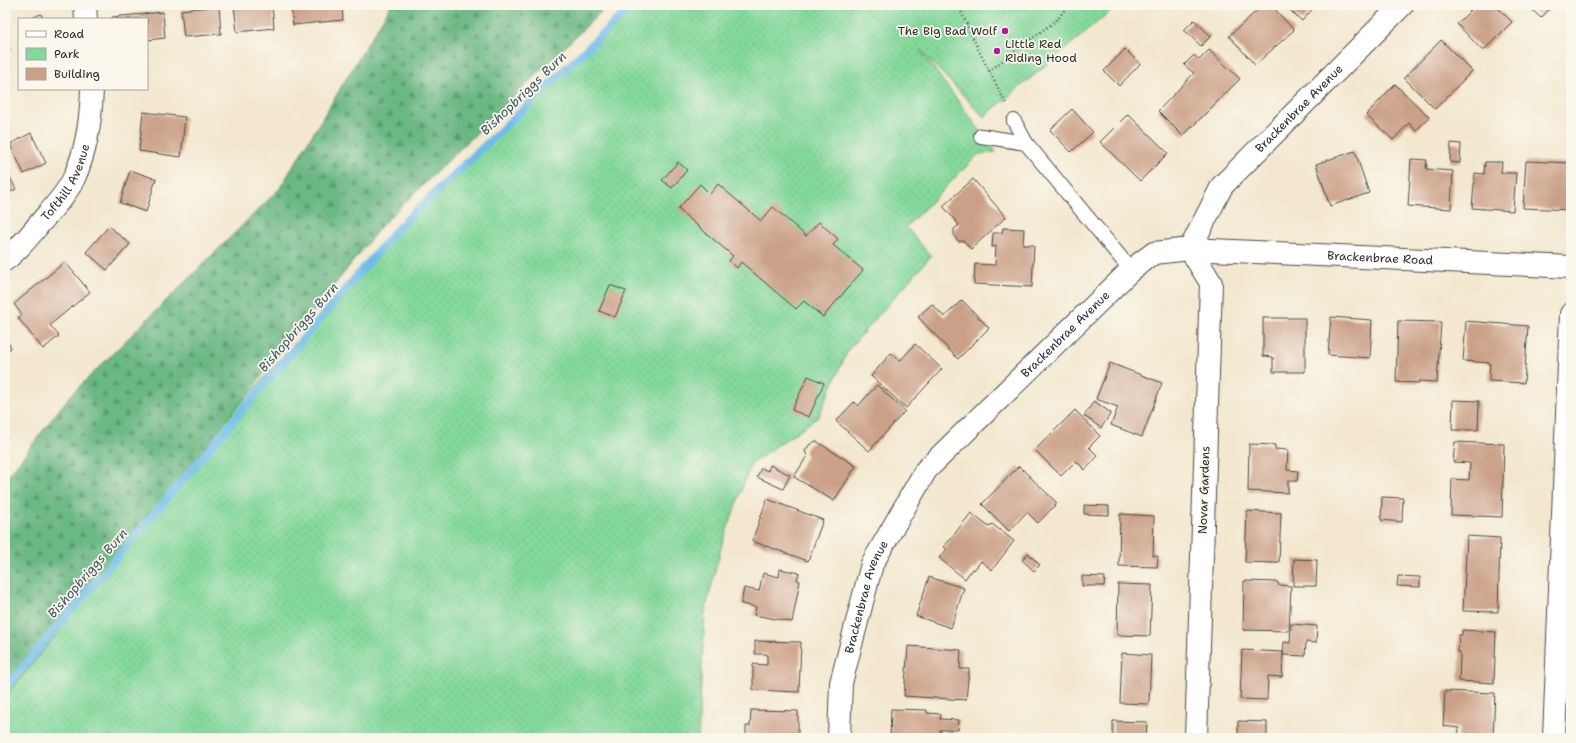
<svg xmlns="http://www.w3.org/2000/svg" width="1576" height="743" font-family="'Shantell Sans',sans-serif">
<style>
.green{fill:url(#green-dots);stroke:#578263}
.forest{fill:url(#forest-firs);stroke:#4a7257}
.lines{fill:none;stroke-linecap:round;stroke-linejoin:round}
.stream{stroke:#70bdea;stroke-width:8}
.building{fill:#cba088}
.service-casing{stroke:#494744;stroke-width:16}
.minor-casing{stroke:#494744;stroke-width:24}
.path{stroke:#494744;stroke-width:2.5;stroke-dasharray:1 3;stroke-linecap:butt}
.service{stroke:#fff;stroke-width:14}
.minor{stroke:#fff;stroke-width:22}
.poi-dot{fill:#b5179e;stroke:#fbf7ec;stroke-width:1.5}
.labels{text-anchor:middle;stroke-width:3.5;stroke-linejoin:round;paint-order:stroke}
.poi-label{font-size:12px;fill:#2b2b2b;stroke:#fbf7ec;text-anchor:end}
.street-label{font-size:12px;fill:#2b2b2b;stroke:#fbf7ec}
.water-label{font-size:13px;font-style:italic;fill:#405764;stroke:#fbf7ec}
</style>
<defs>
<pattern id="green-dots" width="8" height="8" patternUnits="userSpaceOnUse"><rect width="8" height="8" fill="#83d89b"/><path d="M2 2h.1M6 6h.1" fill="none" stroke="#71ba86" stroke-width="1.8" stroke-linecap="round"/></pattern>
<pattern id="forest-firs" width="22" height="20" patternUnits="userSpaceOnUse"><rect width="22" height="20" fill="#6ab883"/><path d="M5 1l3.5 6h-7zM16 11l3.5 6h-7z" fill="#57966b"/></pattern>
</defs>
<rect width="100%" height="100%" fill="#fbf7ec"/>
<filter id="ink" filterUnits="userSpaceOnUse"><feTurbulence type="fractalNoise" baseFrequency=".025" numOctaves="2"/><feDisplacementMap in="SourceGraphic" scale="8" xChannelSelector="R" yChannelSelector="G"/><feConvolveMatrix kernelMatrix="1 2 1 2 8 2 1 2 1" color-interpolation-filters="sRGB"/></filter>
<filter id="wash" filterUnits="userSpaceOnUse"><feTurbulence type="fractalNoise" baseFrequency=".012" numOctaves="4" result="noise"/><feDisplacementMap in="SourceGraphic" scale="16" xChannelSelector="R" yChannelSelector="G"/><feGaussianBlur stdDeviation="0.9" result="paint"/><feColorMatrix in="noise" values="0 0 0 0 0 0 0 0 0 0 0 0 0 0 0 0 0 1.4 0 .05"/><feComposite in="paint" operator="in"/></filter>
<g filter="url(#wash)">
<rect width="100%" height="100%" fill="#f3e8cf"/>
<path class="green" d="M633,5H1118L984,117L920,50L996,152L979,154L906,227L931,256L848,350L818,417L751,464L722,544L705,612L698,738H5V666L398,228Z"/>
<path class="forest" d="M391,5H608L382,225L5,698V480L69,397L280,188Z"/>
<g class="lines">
<path class="stream" d="M5,688L398,228L633,5"/>
</g>
<g id="blocks">
<g class="building">
<path d="M234,5H272L274,28L237,32Z"/>
<path d="M291,5H342L343,20L293,25Z"/>
<path d="M1263,5H1271L1294,30L1255,65L1229,36Z"/>
<path d="M1284,5H1316L1302,21Z"/>
<path d="M1476,5H1495L1512,22L1483,51L1457,24Z"/>
<path d="M1527,5H1553L1541,18Z"/>
<path d="M219,6L221,34L184,37L181,10Z"/>
<path d="M163,12L165,38L147,40V19H113L112,17Z"/>
<path d="M41,14L43,19H29Z"/>
<path d="M1194,20L1211,36L1201,46L1184,30Z"/>
<path d="M5,36L10,50L5,52Z"/>
<path d="M1441,40L1472,71L1435,109L1404,78Z"/>
<path d="M1125,49L1140,64L1119,86L1104,71Z"/>
<path d="M1209,50L1240,79L1183,136L1158,111L1194,73L1184,65L1194,55L1199,60Z"/>
<path d="M1395,84L1429,117L1416,131L1409,123L1393,140L1366,115Z"/>
<path d="M1072,109L1093,132L1071,152L1050,130Z"/>
<path d="M143,112L185,117L181,157L139,151Z"/>
<path d="M1128,114L1168,153L1140,181L1100,142Z"/>
<path d="M31,133L46,163L24,174L10,144Z"/>
<path d="M1451,143L1461,144L1460,163L1450,162Z"/>
<path d="M1355,151L1369,193L1330,206L1316,164Z"/>
<path d="M1411,159L1427,160L1426,169L1453,171L1451,209L1408,206Z"/>
<path d="M1526,161L1571,163V210L1523,208Z"/>
<path d="M678,162L687,170L672,188L662,180Z"/>
<path d="M1485,162H1502L1501,173H1516L1513,211L1472,208L1475,173L1484,174Z"/>
<path d="M5,168L16,189L5,195Z"/>
<path d="M130,170L156,179L146,212L120,203Z"/>
<path d="M973,179L1006,217L971,249L964,241H958L954,236V229L959,225L943,206Z"/>
<path d="M700,184L710,194L718,184L761,221L773,207L806,236L819,222L838,239L833,245L863,270L823,317L804,301L796,309L741,262L737,268L729,261L733,256L678,209Z"/>
<path d="M109,226L130,244L107,270L86,252Z"/>
<path d="M1003,228L1024,229L1023,245H1034L1032,287L974,284L975,264L995,265L996,246L992,247L993,233H1002Z"/>
<path d="M65,262L90,292L50,325L59,336L43,349L18,318L22,315L14,304Z"/>
<path d="M610,285L626,291L615,317L599,311Z"/>
<path d="M962,300L989,328L958,359L918,317L932,304L944,317Z"/>
<path d="M1331,317L1372,320L1370,358L1328,355Z"/>
<path d="M1263,318H1305V372H1273V357L1263,356Z"/>
<path d="M1398,321L1441,322L1437,382L1419,381V383L1396,382Z"/>
<path d="M1466,321L1528,326L1524,383L1489,381L1490,363L1463,361Z"/>
<path d="M5,336L11,348L5,352Z"/>
<path d="M915,344L942,369L906,408L871,376L891,353L900,361Z"/>
<path d="M1110,363L1162,383L1142,437L1111,425L1118,407L1096,399Z"/>
<path d="M808,376L824,383L809,417L792,410Z"/>
<path d="M877,385L905,411L869,451L836,421L854,402L858,406Z"/>
<path d="M1453,400L1479,401L1478,430H1452Z"/>
<path d="M1094,401L1111,413L1101,428L1084,416Z"/>
<path d="M1075,410L1100,436L1089,447L1098,456L1085,470L1076,461L1061,476L1035,450Z"/>
<path d="M816,441L856,466L834,501L794,477L807,456L805,451L810,444Z"/>
<path d="M1455,442L1504,444L1502,517L1451,515L1452,479L1469,480L1470,463L1453,462Z"/>
<path d="M1249,444L1275,445V449L1288,450L1287,469V470L1298,471L1297,481H1288V493L1248,491Z"/>
<path d="M770,465L790,475L783,489L757,477L761,468L768,471Z"/>
<path d="M1019,466L1057,503L1038,523L1027,512L1009,531L982,504Z"/>
<path d="M1382,497L1403,498L1402,522L1381,520Z"/>
<path d="M767,499L823,520L808,561L752,541Z"/>
<path d="M1084,505L1109,506V515L1084,514Z"/>
<path d="M1247,511L1281,513L1279,562H1275V563L1245,562Z"/>
<path d="M971,513L989,527L992,524L1014,541L992,570L981,561L974,570L972,569L965,579L939,558L947,549L944,547Z"/>
<path d="M1120,514L1154,516L1153,556H1158L1157,567L1119,566Z"/>
<path d="M1467,536L1500,538L1498,612L1463,611Z"/>
<path d="M1028,553L1040,565L1034,571L1022,560Z"/>
<path d="M1294,559L1317,560L1316,586H1293Z"/>
<path d="M780,569L799,573L797,580L800,581L792,622L754,615L756,607L741,604L744,588L759,591L763,573L779,577Z"/>
<path d="M1082,576L1105,577L1104,586H1082Z"/>
<path d="M1398,576L1420,577V587L1397,586Z"/>
<path d="M929,577L964,588L951,628L916,616Z"/>
<path d="M1244,581L1278,582V585L1291,586L1289,631L1243,630Z"/>
<path d="M1118,584L1152,585L1150,636L1117,635Z"/>
<path d="M1291,624L1317,626L1316,643L1306,642L1305,656L1283,655L1284,642L1290,643Z"/>
<path d="M1462,630L1496,632L1494,683L1459,681L1460,656V652H1458L1459,635H1462Z"/>
<path d="M755,641L801,642L799,692L753,690V664L767,665V654H755Z"/>
<path d="M908,646L961,650L960,669H969L966,700L904,696Z"/>
<path d="M1242,650L1283,652L1282,677L1268,676L1267,700L1240,699Z"/>
<path d="M1122,653L1151,655L1149,704L1120,703Z"/>
<path d="M1445,691L1495,693L1493,738H1458L1459,728L1443,726Z"/>
<path d="M891,709L927,710V713L941,714L940,719L959,720L958,730H940V737L938,738H890Z"/>
<path d="M751,710L798,711V738H749V735H746V726H750Z"/>
<path d="M1113,721L1147,722L1146,738H1113Z"/>
<path d="M1238,721L1267,722V738H1238Z"/>
</g>
</g>
</g>
<g filter="url(#ink)">
<use href="#blocks" fill-opacity="0" stroke="#494744" stroke-width="1"/>
<g class="lines">
<g class="service-casing">
<g id="service">
<path d="M1014,121L1026,143L1131,270"/>
<path d="M981,136L1026,143"/>
</g>
</g>
<g class="minor-casing">
<g id="minor">
<path d="M85,5L86,19"/>
<path d="M1190,249L1211,283L1196,738"/>
<path id="s1" d="M1190,249L1222,186L1402,5"/>
<path id="s2" d="M5,260C18,251 30,235 41,222C52,209 66,195 74,178C87,150 91,120 92,89"/>
<path id="s3" d="M839,738L841,683L872,564L926,470L1131,270L1154,253L1190,249L1571,267"/>
<path d="M1554,738L1571,314"/>
</g>
</g>
<g class="path">
<path d="M958,5L978,49L1006,104"/>
<path d="M989,71L1058,19L1068,5"/>
</g>
<use href="#service" class="service"/>
<use href="#minor" class="minor"/>
</g>
</g>
<g class="poi-dot">
<circle cx="1005" cy="31" r="4"/>
<circle cx="997" cy="51" r="4"/>
</g>
<g class="labels">
<g class="poi-label">
<text x="997" y="35">The Big Bad Wolf</text>
<text x="1005" y="48" text-anchor="start">Little Red<tspan x="1005" dy="14">Riding Hood</tspan></text>
</g>
<g class="street-label">
<text dy="4" stroke="none"><textPath href="#s1" startOffset="180">Brackenbrae Avenue</textPath></text>
<text dy="4" stroke="none"><textPath href="#s2" startOffset="100">Tofthill Avenue</textPath></text>
<text dy="4" stroke="none"><textPath href="#s3" startOffset="828">Brackenbrae Road</textPath></text>
<text dy="4" stroke="none"><textPath href="#s3" startOffset="481">Brackenbrae Avenue</textPath></text>
<text transform="translate(1204 490) rotate(-88)" y="4">Novar Gardens</text>
<text dy="4" stroke="none"><textPath href="#s3" startOffset="145">Brackenbrae Avenue</textPath></text>
</g>
<g class="water-label">
<text transform="translate(523 93) rotate(-44)" y="5">Bishopbriggs Burn</text>
<text transform="translate(298 327) rotate(-49)" y="5">Bishopbriggs Burn</text>
<text transform="translate(87 573) rotate(-49)" y="5">Bishopbriggs Burn</text>
</g>
</g>
<rect width="1576" height="743" fill="none" stroke="#fbf7ec" stroke-width="20"/>
<rect x="18" y="18" width="130" height="72" fill="#fbf7ec" stroke="#a8a59f"/>
<rect x="26" y="31" width="20" height="6" fill="#ffffff" stroke="#a8a59f"/>
<text x="54" y="38" font-size="12" fill="#2b2b2b">Road</text>
<rect x="26" y="48" width="20" height="12" fill="#83d89b" stroke="#a8a59f"/>
<text x="54" y="58" font-size="12" fill="#2b2b2b">Park</text>
<rect x="26" y="68" width="20" height="12" fill="#cba088" stroke="#a8a59f"/>
<text x="54" y="78" font-size="12" fill="#2b2b2b">Building</text>
</svg>
